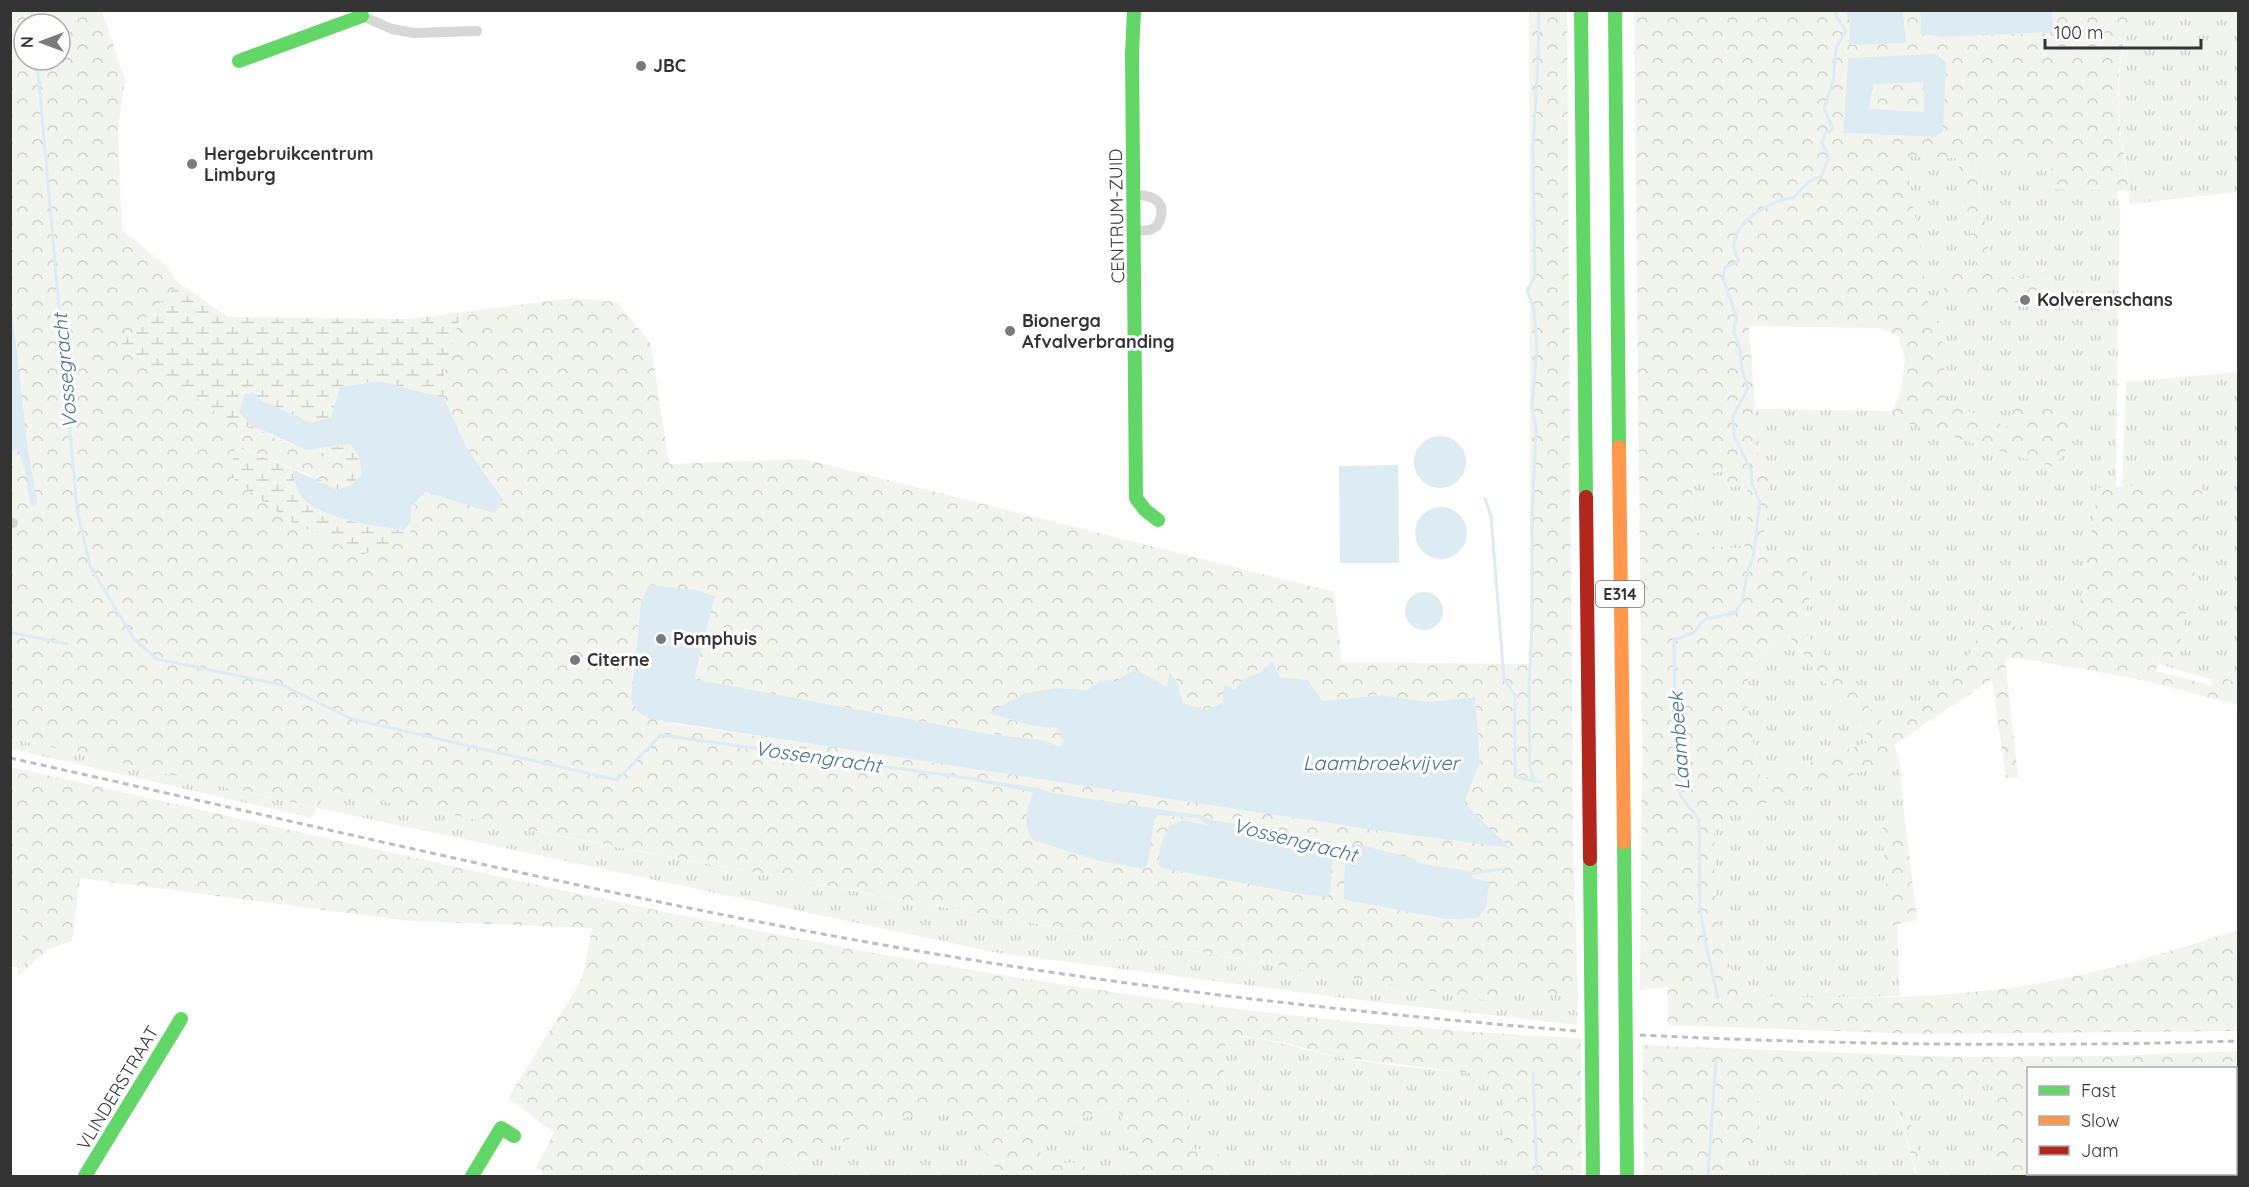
<svg xmlns="http://www.w3.org/2000/svg" width="2249" height="1187" font-family="Quicksand,sans-serif">
<defs>
<pattern id="grass-tufts" width="24" height="20" patternUnits="userSpaceOnUse" patternTransform="scale(1.5)"><rect width="24" height="20" fill="#f1f5ed"/><path d="M3 7l-1-3M5 7V3M7 7l1-3M15 17l-1-3M17 17v-4M19 17l1-3" fill="none" stroke="#cfd2cc"/></pattern>
<pattern id="forest-crowns" width="20" height="18" patternUnits="userSpaceOnUse" patternTransform="scale(1.5)"><rect width="20" height="18" fill="#f1f5ed"/><path d="M2 6a3 3 0 1 1 6 0M12 15a3 3 0 1 1 6 0" fill="none" stroke="#cfd2cc"/></pattern>
<pattern id="wetland-marsh" width="20" height="14" patternUnits="userSpaceOnUse" patternTransform="scale(1.5)"><rect width="20" height="14" fill="#f1f5ed"/><path d="M1 5h8M5 5V1M11 12h8M15 12V8" fill="none" stroke="#cfd2cc"/></pattern>
</defs>
<rect width="100%" height="100%" fill="#fff"/>
<path fill="url(#grass-tufts)" d="M2131 11H2238V192L2129 204C2131 180 2124 158 2121 135 2116 92 2120 52 2131 11Z
M1906 156 1957 158 1978 270 1945 293 2057 307 2052 280 1993 276 1975 159 2051 166 2055 189 2117 190 2120 209 2116 471V487L2098 488 2076 631 1983 624 1963 669 1889 730 1799 626 1811 597 1800 556 1755 549 1764 533 1754 444 1755 409 1893 411 1900 421 2009 427 1965 410 1947 401C1943 365 1947 335 1928 302Z
M2238 372V684L2215 675 2213 680 2159 664 2161 655 2177 657 2196 565 2198 528 2122 486 2126 382Z
M1722 471 1747 483V527L1744 549 1705 545C1692 522 1691 507 1693 480L1704 475Z
M1787 635 1872 741 1761 779C1756 755 1740 692 1750 671 1757 655 1774 645 1787 635Z
M11 738 316 808 327 790C718 869 1110 939 1503 1003L1507 987 1578 997 1577 1025 1375 1002 998 953 317 808 312 818 11 749Z
M1899 757 1905 820 1882 823 1890 926 1897 924 1900 996 1810 998 1747 996C1709 944 1715 884 1713 822L1766 804V798L1840 780Z
M1226 1036C1268 1036 1298 1049 1338 1057 1384 1066 1432 1069 1479 1074L1502 1075 1504 1142 1515 1176H1220L1218 1149H1192L1188 1092 1223 1091Z
M2236 1068H2238V1176H2219L2218 1174H2236Z
M1992 1075 1996 1176H1924L1903 1092H1968L1966 1076Z
M1756 1092H1894L1916 1176H1739C1740 1159 1748 1157 1756 1144 1764 1129 1758 1107 1756 1092Z
M943 1103 978 1142 1001 1176H755Z
M1118 1104 1135 1176H1087L1084 1163H1044L1035 1138Z"/>
<path fill="url(#forest-crowns)" fill-rule="evenodd" d="M11 11H102L125 80 118 129 122 230 164 264 179 283 122 344 225 418 352 468 333 485 236 445 232 476 291 522 362 555 410 536 411 509 425 492 494 512 504 501 467 448 444 398V374L461 312 574 298 617 302 651 344 669 464 804 459 1334 592 1342 662 1530 664 1529 11H1567L1573 831 1578 997 1507 987 1503 1003C1110 938 718 869 328 790L317 808 11 738ZM24 24H60V60H24ZM649 585 715 596 693 679 990 734 1042 740 1060 748 1064 742 1058 728 1033 726 989 713 1058 688 1087 690 1101 680 1167 688 1169 673 1176 680 1183 703 1207 710 1223 702 1244 678 1259 673 1272 662 1280 677 1308 680 1321 701 1381 695 1428 702 1475 697 1480 762 1464 803 1367 829 889 755 673 724 634 668 641 601Z
M1634 11H1846L1850 23V45L1906 43 1903 11H1920L1921 34 1944 37 2052 32V11H2131C2124 38 2118 65 2118 93 2117 126 2125 159 2130 191L2054 189 2051 166 1975 160 1993 276 2052 280 2057 308 1945 293 1941 271 1977 269 1957 158 1906 156 1928 302C1947 335 1943 364 1947 401L1965 410 2009 427 2013 409 2032 405 2067 413 2075 423 2065 451 2054 467 1900 421 1893 411 1902 386 1905 359 1898 336 1879 328 1749 326 1755 409 1754 444 1768 479 1770 508 1764 533 1755 549 1800 556C1817 590 1813 592 1799 626L1889 730 1963 669 1983 624 2076 631 2098 488 2203 481 2196 565 2177 658 2161 655 2156 671 2189 679 2210 686 2215 674 2238 684V705L2133 678 2013 657 2005 660 2018 777 2006 778 1992 679 1894 745 1899 757 1840 780 1766 798 1767 803 1714 822C1716 883 1709 944 1747 996 1844 999 1944 1000 2040 983 2107 971 2173 951 2238 930V1031L1914 1034 1668 1025V987L1640 990 1642 754ZM1848 58 1946 62 1936 137 1843 133ZM1722 471 1729 487 1747 484V527L1744 549 1705 545C1692 522 1691 507 1693 480L1704 475ZM1788 635 1872 741 1761 779C1756 755 1740 692 1750 671 1757 655 1774 644 1788 635Z
M1923 81 1924 112 1869 110 1872 84Z
M11 767C529 882 1048 1015 1581 1038L1582 1176H1515L1504 1142 1502 1075 1479 1074 1338 1057 1286 1043 1245 1036H1226L1223 1092 1188 1093 1192 1149H1218L1220 1176H1135L1117 1104 1035 1138 1044 1162 1084 1163 1087 1176H1001L978 1142 943 1103 755 1176H545L536 1167 554 1133 508 1098 582 979 592 928 410 921 80 878 72 941 47 950 18 977 14 888H11Z
M1905 820 1917 920 1889 926 1882 823Z
M1642 1045 1958 1057 2113 1056 2238 1051V1069L2028 1068V1174H2218L2219 1176H1996L1991 1075 1966 1076 1968 1092H1903L1924 1176H1917L1894 1092H1757C1757 1107 1762 1124 1758 1139 1753 1155 1741 1156 1739 1176H1644Z"/>
<path fill="url(#wetland-marsh)" d="M179 283 228 317 410 319 461 312 444 374V398L379 381 340 387 331 417 312 424 260 400 253 392 266 432 280 440 225 418 121 344Z
M350 444 359 457 362 474 351 485 338 490 318 482 308 475 333 485 352 468 306 450Z
M235 445 292 469C294 476 295 484 298 491 310 518 377 527 404 530L411 522 410 536 362 555 291 522 231 477Z"/>
<path fill="#f1f5ed" d="M18 884 25 966 11 967V885Z"/>
<path fill="#ddebf3" fill-rule="evenodd" d="M1846 11H1903L1906 43 1849 45 1850 23Z
M1920 11H2052L2053 32 1944 37 1921 34Z
M1936 54 1946 62 1943 131 1936 137 1843 133 1848 58ZM1923 82 1924 112 1869 109 1873 84Z
M10 293 28 451 36 495 37 502 34 507 30 503 26 475 19 451 11 450Z
M379 381 444 398 467 448 504 501 494 513 425 492 411 508V522L404 530C378 527 310 518 298 491 295 484 294 476 292 469L338 490 351 485 362 474 359 457 350 444 306 450 251 425 239 412 245 394 253 392 260 400 312 423 331 417 340 387Z
M1414 462a26 26 0 1 1 52 0a26 26 0 1 1-52 0Z
M1398 465 1399 563H1340L1339 466Z
M1415 533a26 26 0 1 1 52 0a26 26 0 1 1-52 0Z
M649 585 696 590 715 596 694 679 990 734 1042 740 1060 747 1064 742 1058 728 1033 726 988 713 1026 693 1058 688 1087 690 1101 680 1116 681 1135 669 1167 687 1169 672 1176 680 1183 703 1207 710 1223 702 1224 685 1234 690 1244 678 1259 673 1272 661 1280 677 1308 680 1322 701 1381 695 1428 702 1475 697 1480 762 1464 803 1510 848 1367 829 650 719 637 711 631 700 641 601Z
M1405 611a19 19 0 1 1 38 0a19 19 0 1 1-38 0Z
M973 778 1038 788 1051 793 1198 815 1199 814 1212 820 1330 842 1345 849 1357 844 1415 859 1418 863 1469 871 1473 878 1489 882 1486 907 1478 918 1447 919 1346 900 1344 898 1345 853 1333 855 1330 894 1327 897 1295 893 1162 868 1159 864 1160 847 1169 826 1183 820 1209 826 1198 818 1158 815 1154 820 1148 863 1145 869 1100 861 1033 840C1021 824 1028 810 1033 792L972 781Z"/>
<g fill="none" stroke-linecap="round" stroke-linejoin="round">
<path stroke="#ddebf3" stroke-width="3" d="M32 10 33 24
M37 60 77 510 90 566 134 639 157 659 282 685 352 719 617 780 661 735 975 779
M1485 499 1491 516 1504 679 1515 695V777L1541 782
M1724 615 1735 613 1742 602 1748 571 1753 558 1760 502 1752 484 1751 470 1734 436 1733 416 1748 388 1742 370 1740 349 1734 332 1736 316 1723 278 1725 267 1739 261C1737 257 1734 251 1734 247 1733 222 1772 199 1793 198L1808 182 1821 177 1829 157 1822 143 1825 134 1833 129 1824 108 1833 82 1836 48 1846 31 1836 16V10
M10 632 67 644
M1534 781 1530 766 1529 683 1532 624V518L1536 429 1532 405 1537 348 1534 309 1527 290 1535 276 1533 148 1538 61 1539 10
M1469 874 1502 869
M1718 998 1706 945 1700 908 1699 820 1680 795 1675 720 1674 640 1693 633 1705 619 1721 616
M1533 1073 1537 1176
M1708 1176 1716 1060"/>
<path stroke="#d7d7d7" stroke-width="10" d="M361 11 362 16 392 29 414 33 477 31
M1135 195C1156 195 1169 204 1157 226L1150 230 1135 231
M10 523H13"/>
<path stroke="#63d668" stroke-width="14" d="M1134 10 1132 54 1136 498 1145 510 1158 520
M1581 10 1586 497
M1615 10 1619 447
M239 61 362 16
M1624 842 1627 1176
M1590 859 1593 1176
M85 1176 181 1019
M472 1176 501 1128 514 1136"/>
<path stroke="#ff974d" stroke-width="14" d="M1619 447 1624 842"/>
<path stroke="#b3261e" stroke-width="14" d="M1586 497 1590 859"/>
<path stroke="#bebebe" stroke-width="3" stroke-dasharray="6 4.5" stroke-linecap="butt" d="M10 758C286 819 561 886 839 937 1083 982 1329 1011 1577 1031
M1640 1035C1840 1045 2039 1047 2238 1041"/>
</g>
<g fill="#7a7a7a" stroke="#fff" stroke-width="2">
<circle cx="641" cy="66" r="6"/>
<circle cx="192" cy="164" r="6"/>
<circle cx="2025" cy="300" r="6"/>
<circle cx="1010" cy="331" r="6"/>
<circle cx="661" cy="639" r="6"/>
<circle cx="575" cy="660" r="6"/>
</g>
<g text-anchor="middle" stroke-width="6" stroke-linejoin="round" paint-order="stroke">
<rect fill="#fff" stroke="#707070" stroke-width="1.5" x="1596" y="581" width="48" height="26" rx="4.5"/>
<g font-size="16" font-weight="bold" fill="#333">
<text x="1620" y="600">E314</text>
</g>
<g font-size="18" font-weight="bold" fill="#333" stroke="#fff" text-anchor="start">
<text x="653" y="72">JBC</text>
<text x="204" y="160">Hergebruikcentrum<tspan x="204" dy="21">Limburg</tspan></text>
<text x="2037" y="306">Kolverenschans</text>
<text x="1022" y="327">Bionerga<tspan x="1022" dy="21">Afvalverbranding</tspan></text>
<text x="673" y="645">Pomphuis</text>
<text x="587" y="666">Citerne</text>
</g>
<g font-size="18" fill="#333" stroke="#fff">
<text transform="translate(1117 216) rotate(-91)" y="6">CENTRUM-ZUID</text>
<text transform="translate(118 1088) rotate(-59)" y="6">VLINDERSTRAAT</text>
</g>
<g font-size="20" font-style="italic" fill="#3f7597" stroke="#fff">
<text transform="translate(65 371) rotate(-95)" y="7">Vossegracht</text>
<text transform="translate(1679 741) rotate(-94)" y="7">Laambeek</text>
<text transform="translate(818 757) rotate(8)" y="7">Vossengracht</text>
<text x="1381" y="770">Laambroekvijver</text>
<text transform="translate(1295 840) rotate(14)" y="7">Vossengracht</text>
</g>
</g>
<rect width="2249" height="1187" fill="none" stroke="#333333" stroke-width="24"/>
<rect x="2027" y="1067" width="210" height="108" fill="#ffffff" stroke="#adadad" stroke-width="1.5"/>
<rect x="2039" y="1086" width="30" height="9" fill="#63d668" stroke="#adadad" stroke-width="1.5"/>
<text x="2081" y="1097" font-size="18" fill="#333333">Fast</text>
<rect x="2039" y="1116" width="30" height="9" fill="#ff974d" stroke="#adadad" stroke-width="1.5"/>
<text x="2081" y="1127" font-size="18" fill="#333333">Slow</text>
<rect x="2039" y="1146" width="30" height="9" fill="#b3261e" stroke="#adadad" stroke-width="1.5"/>
<text x="2081" y="1157" font-size="18" fill="#333333">Jam</text>
<g transform="translate(42 42) rotate(270)"><circle r="28" fill="#ffffff" stroke="#adadad" stroke-width="1.5"/>
<path d="M0-4.5L10 22L0 15L-10 22Z" fill="#7a7a7a"/>
<text y="-9" font-size="16" font-weight="bold" text-anchor="middle" fill="#333333">N</text>
</g>
<path d="M2045 39v9h156v-9" fill="none" stroke="#333333" stroke-width="3"/>
<text x="2054" y="39" font-size="18" fill="#333333" stroke="#ffffff" stroke-width="4.5" paint-order="stroke">100 m</text>
</svg>
